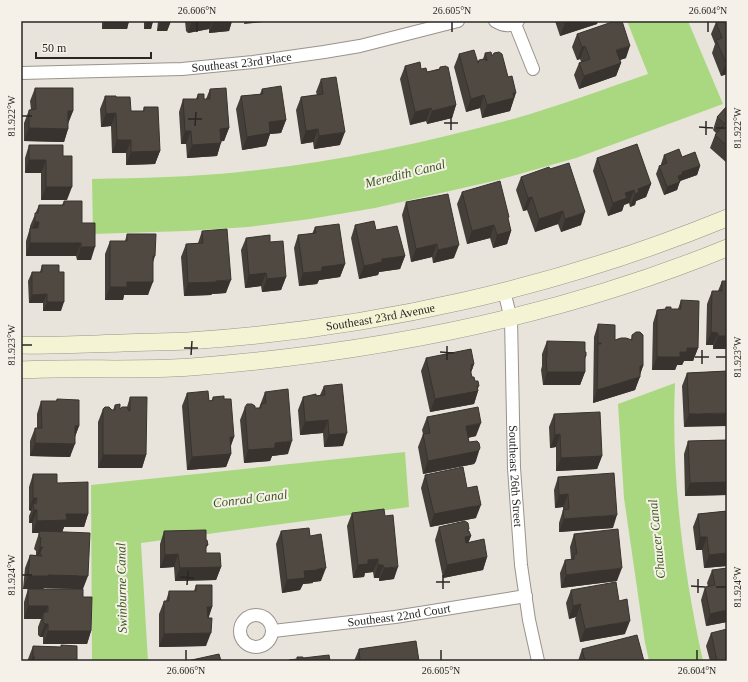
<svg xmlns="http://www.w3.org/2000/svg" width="748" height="682" font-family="'Times New Roman',serif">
<rect width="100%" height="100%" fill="#e9e4db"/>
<path fill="#aad881" d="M627 21H688L723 104 576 158 498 180 375 208 310 219 248 227 186 231 93 234 92 179C141 178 191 177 240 172 332 163 424 143 513 119 559 106 604 89 648 74Z
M675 383C671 476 683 570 703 661H649L645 643 624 498 618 404Z
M405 452 409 507 141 543 148 661H92L91 485Z"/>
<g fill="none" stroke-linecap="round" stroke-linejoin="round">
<defs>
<g id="street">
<path d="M495 21C503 26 511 27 518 21"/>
<path d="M515 24 533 69"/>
<path id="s1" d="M21 73 182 69 253 62 324 52 360 46 458 21"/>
<path id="s2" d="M504 291 511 319 514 468 521 565 529 620 538 661"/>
<circle cx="256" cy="631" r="16"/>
<path id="s3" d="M273 631 395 617 526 596"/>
</g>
<g id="secondary">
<path id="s4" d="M21 345C55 346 89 344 123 343 144 342 166 342 188 341 372 329 556 288 727 218"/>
<path d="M21 370C78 367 135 371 191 367 375 353 556 318 727 248"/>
</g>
</defs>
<use href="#street" stroke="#98948b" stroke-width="14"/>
<use href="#secondary" stroke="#98948b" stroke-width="18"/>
<use href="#street" stroke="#fff" stroke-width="12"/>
<use href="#secondary" stroke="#f4f4d5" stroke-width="17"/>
</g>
<path fill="#453f39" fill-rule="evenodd" d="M102 21H129L127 29H102Z
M137 21H171L167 31H157L158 21H153L151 29H144V21Z
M185 21H232L229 31 209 33V29L188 33 186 31Z
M555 21H598L597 24 560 36Z
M727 21V74L721 76 712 53 715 44 711 34 716 22Z
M577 34 626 58 620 60 621 63 616 76 579 89 574 75 579 63 581 62 580 59 577 60 572 47Z
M485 53 492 56 508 77 514 98 510 111 482 118 480 108 466 112 454 67 459 54 478 63 483 59Z
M405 66 421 69 427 72 439 69 440 67 456 105 452 118 427 124 426 121 410 125 400 79Z
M321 79 340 145 314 149 313 142 301 144 296 110 301 97 317 95 316 92Z
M35 88 73 111 68 123V129L64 142 24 141V123L29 110H31L30 101Z
M210 89 229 128 224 141H221L217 156 187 158 186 144H181L179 112 183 99H196L198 94 204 99H206Z
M262 89 286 120 281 133 270 134 266 146 242 150 236 109 241 96 260 94Z
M105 96 116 97 131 111H143L144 107 160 151 155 164 126 165V153H112L111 126 101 127 100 109Z
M727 106V163L710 148 715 135 716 133 713 130 717 117Z
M29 145 63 156 67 200H41V173H25V158Z
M664 155 682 157 700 166 697 175 680 181 677 190 664 195 656 174 659 166 661 165V164Z
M597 158 651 184 646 197 636 201 635 205 630 207 629 203 624 205 622 211 608 216 593 171Z
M521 177 581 225 561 232 558 224 535 232 527 210 523 211 516 190Z
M462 192 508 219 511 231 507 244 493 248 490 238 467 244 457 204Z
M64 201 82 223 91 260H77L76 256H26V241L30 228V226L39 205H62Z
M406 202 454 258 433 263 432 257 411 262 402 215Z
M355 225 376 230 405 256 400 269 379 272 378 275 359 279 351 238Z
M315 227 345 264 340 277 319 280 317 284 299 286 294 248 298 235 312 234Z
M202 231 226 293 212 294 211 295 184 296 181 257 186 244 198 243Z
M127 234 153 264 148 295H124L123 300H105V254L110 241H125Z
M246 238 270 242 286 277 281 290 262 292 261 286 245 288 241 250Z
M42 265 61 311H43V303H29L28 281 32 272H40Z
M722 281H727V349H713V345H706L707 304 712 291H718Z
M681 300 698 348 693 361H684L682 365H677L675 370H652L653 323 657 310 665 309 666 307 671 309H678Z
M598 324 615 340H631L632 335 643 366 635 390 593 403 594 337Z
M547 341 585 352 586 356 585 359V372L580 385H543L541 370 542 366V354Z
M426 358 474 364 471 373 472 377 475 381 478 391 474 404 430 412 421 371Z
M727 371 684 427 682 386 687 373Z
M324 386 343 446 324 447 323 433 300 435 298 410 303 397 320 395Z
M265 392 288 454 272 456 270 461 244 463 240 420 245 407 255 408H259Z
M187 393 209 401 212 400 213 397 224 399 234 437 231 446V454L226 467 187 470 182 406Z
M130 397 146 455 142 468H98V422L103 409 113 410 115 405 120 409 127 407Z
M57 399 79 426 75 437 70 457 30 456V441L35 428H37V414L41 401H56Z
M554 414 602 456 597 469 556 471V447L550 448 549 427Z
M427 417 476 436 468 438 469 442 476 461 474 464 423 474 418 447 423 434 422 430Z
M727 440V495L685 496 684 454 688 441Z
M33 474 57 483 88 514 84 527H64L62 532 83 589V597L91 631 87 644H43V637H40L38 635V627L41 619H24V602L28 589H32H23L25 568 30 555H36V551L34 549 35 545 39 533H32V523H29V516L31 511 29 510V487ZM44 588 78 589H43Z
M425 475 467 488 476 518 430 527 421 488Z
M558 477 613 528 559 532V523L563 510V507L555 508 554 490Z
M727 511V566L704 568 702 550H696L693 527 698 514Z
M352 513 394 579 379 581V578H374L373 572 365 573 364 577 353 578 347 526Z
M439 527 468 531 471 536 468 543 487 557 483 570 443 578 435 540Z
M164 531 206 540 208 545 206 548V553L221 567 216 580 175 581 174 567 160 568V544Z
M281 531 310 536 321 581 313 582V583L303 584 300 590 282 593 276 544Z
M574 534 617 581 561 588 560 573 565 560 571 559 570 547Z
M712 570 727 622 706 626 701 600 705 587H708L707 583Z
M196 585 212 607 208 618 206 646 159 647V614L164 601H166L169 591H194Z
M571 590 625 634 580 642 575 619 576 617 569 619 566 603Z
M711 633 727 661H710L706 646Z
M61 645 77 661H28V659L33 646 61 647Z
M359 649 419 661H354Z
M582 649 644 661H578Z"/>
<path fill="#38332e" d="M105 21H129L127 29H102Z
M147 21H158H153L151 29H144Z
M161 21H171L167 31H157Z
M192 21H212L209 29 188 33Z
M213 21H232L229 31 209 33Z
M245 21H263V22L244 24Z
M572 21H598L597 24 560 36 565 23Z
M585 46 580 59 577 60 582 47Z
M630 46 626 58 611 63 616 50Z
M727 62V74L721 76 726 63Z
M621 63 616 76 579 89 584 76Z
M513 93H516L510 111 482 118 487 105Z
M484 95 480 108 466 112 471 99Z
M456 105 452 118 427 124 432 111Z
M431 108 426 121 410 125 415 112Z
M68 111H73L68 124Z
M116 113 111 126 101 127 106 114Z
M286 120 281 133 270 134 266 146 242 150 247 137 269 122Z
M29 128 68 129 64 142 24 141Z
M229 128 224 141 216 142 220 129Z
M318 129 313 142 301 144 306 131Z
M185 131H191L186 144H181Z
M345 132 340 145 314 149 319 136Z
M117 140H131L126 153H112Z
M221 143 217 156 187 158 192 145Z
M160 151 155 164 126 165 131 152Z
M29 160H46L41 173H25Z
M700 166 697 175 680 181 677 190 664 195 667 187 682 172Z
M651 184 646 197 636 201 635 205 630 207 635 194 638 189Z
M46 187H72L67 200H41Z
M634 190 629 203 624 205 622 211 608 216 613 203 625 193Z
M532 197 527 210 523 211 528 198Z
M563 211 558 224 535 232 539 219Z
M585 212 581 225 561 232 565 219Z
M35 222H39L34 235H30Z
M494 225 490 238 467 244 472 231Z
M511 231 507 244 493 248 497 235Z
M30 243H81L76 256H26Z
M437 244 432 257 411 262 416 249Z
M459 245 454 258 433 263 438 250Z
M81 247H95L91 260H77Z
M153 256H155L151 269Z
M405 256 400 269 379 272 378 275 359 279 364 266 382 259Z
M345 264 340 277 319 280 317 284 299 286 303 273 322 267Z
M266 273 261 286 245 288 249 275Z
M286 277 281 290 262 292 267 279Z
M231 280 226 293 212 294 211 295 184 296 188 283Z
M127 282H153L148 295H124L123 300H105L110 287Z
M47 294 43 303H29L32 295Z
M47 302H64L61 311H43Z
M711 332 718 333 713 345H706Z
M718 336H727V349H713Z
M598 343H601L598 351V344L593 356Z
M687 348H698L693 361H684L682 365H677L675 370H652L657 357 680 352Z
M474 364 469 377 467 382 471 365Z
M640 366H643L639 377H640L635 390 593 403 597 390Z
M547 372H585L580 385H543Z
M479 386 477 391H478L474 404 430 412 435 399Z
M727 413V426L684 427 689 414Z
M328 420 323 433 300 435 305 422Z
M481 423 476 436 461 439 466 426Z
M75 426H79L74 439Z
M347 433 343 446 324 447 329 435Z
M560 434 556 447 550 448 555 435Z
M230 437H234L229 449Z
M292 441 288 454 272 456 270 461 244 463 248 450 275 443Z
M35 443 75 444 70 457 30 456Z
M480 448 476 461 474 464 423 474 428 461Z
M231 454 226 467 187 470 192 457Z
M103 455H146L142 468H98Z
M602 456 597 469 556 471 561 458Z
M727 482V495L685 496 690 483Z
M568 494 563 507 555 508 559 495Z
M33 498H37L33 506V503L31 511 29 510Z
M481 505 476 518 430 527 434 514Z
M34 510H37L32 523H29Z
M66 514H88L84 527H64L62 533H32L37 521Z
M617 515 613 528 559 532 564 519Z
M469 529 466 537 471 536 466 549 461 550 467 531Z
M700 537H707L702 550H696Z
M40 547H43L41 550 37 560H35Z
M727 553V566L704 568 709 555Z
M178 554 174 567 160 568 165 555Z
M487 557 483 570 443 578 447 565Z
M378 559 373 572 365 573 364 577 353 578 358 565 368 560Z
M378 565H383L379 578H374Z
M221 567 216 580 175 581 180 568Z
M398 567 394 579 379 581 384 568Z
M326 568 321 581 313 582V583L303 584 300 590 282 593 287 580 304 571Z
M622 568 617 581 561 588 566 575Z
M48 575 88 576 83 589 44 588 43 589H23L28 576Z
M581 604 576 617 569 619 573 606Z
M28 606H48L43 619V614L41 619H24Z
M207 607H212L208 620Z
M727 610V622L706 626 710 614Z
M630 621 625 634 580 642 585 629Z
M45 624H48L43 637H40Z
M48 631H91L87 644H43Z
M211 633 206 646 159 647 164 634Z
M33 656H34L33 661H31Z"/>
<path fill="#504942" stroke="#38332e" d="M564 21H572L565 23Z
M615 21H622L630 46 616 50 621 63 584 76 579 63 590 59 585 46 582 47 577 34Z
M717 21H727V62L726 63 716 40 722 38 716 22Z
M474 50 478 63 479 60 484 59 487 61 485 53 491 52 492 56 494 53 499 52 502 54 508 77 512 76 516 93H513L514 98 487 105 484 95 471 99 459 54Z
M420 62 421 69 426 68 427 72 440 69V67L446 66V67H448L456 105 432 111 431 108 415 112 405 66Z
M336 77 345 132 319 136 318 129 306 131 301 97 323 94 321 79Z
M281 86 286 120 269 122 270 133 247 137 241 96 263 94 262 89Z
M35 88H73V111H68V129L29 128V110L36 109Z
M226 88 229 128 220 129 221 143 192 145 191 131H185L183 99H198V94H204V99H210V89Z
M105 96H116V97H130L131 111H144V107H158L160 151 131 152V140H117L116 113 106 114Z
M727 106V146L715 135 725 124 717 117Z
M637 144 651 184 638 189 639 192 635 194 634 190 625 193 627 198 613 203 597 158Z
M29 145H63V156H72V187H46V160H29Z
M679 149 682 157 695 152 700 166 682 172 683 174 678 176 680 182 667 187 659 166 667 163 664 155Z
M569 163 585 212 565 219 563 211 539 219 532 197 528 198 521 177 549 167 550 169Z
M500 181 509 217 508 218 511 231 497 235 494 225 472 231 462 192Z
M448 194 459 245 438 250 437 244 416 249 406 202Z
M64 201H82V223H95V247H81V243H30V228H38L39 222H35V213H38L39 205H64Z
M374 221 376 230 397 226 405 256 382 259V262L364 266 355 225Z
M339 224 345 264 322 267V271L303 273 298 235 316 233 315 227Z
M227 229 231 280 216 281V282L188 283 186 244 203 243 202 231Z
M127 234H156L155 256H153V282H127V287H110V241H127Z
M270 235V242L283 241 286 277 267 279 266 273 249 275 246 238Z
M42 265H59V272H64V302H47V294L32 295V272H42Z
M722 281H727V336H718V333L711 332 712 291H722Z
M681 300 699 301 698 348H687V352H680V357H657V310L666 309V307H671V309H681Z
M598 324 615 325V340L621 338H626L632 340V335L636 332H640L643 335V366H640V377L597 390 598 344H601V343H598Z
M547 341 585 342V352H586V356H585V372H547L546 357H547Z
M471 349 474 364 471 365 472 369H470L472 377H474L475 381H478L479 386H477L478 391 435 399 426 358Z
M727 371V413L689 414 687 373Z
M342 384 347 433 329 435 328 420 305 422 303 397 316 394V396L325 395 324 386Z
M288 389 292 441 275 443V448L248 450 245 407 247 404H252L255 406V408H261V404L266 403 265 392Z
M208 391 209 401 213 400V397L224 396V399H231L234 437H230L231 454 192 457 187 393Z
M130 397H147L146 455H103V409L105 407H109L112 410H115V405L120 404V409L122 407H127L129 411H130Z
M57 399 79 400V426H75V444L35 443V428H42L41 401H57Z
M478 407 481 423 466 426 469 442 477 441 479 443 480 448 478 451 428 461 423 434 430 433 427 417Z
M600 412 602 456 561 458 560 434 555 435 554 414Z
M727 440V482L690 483 688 441Z
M463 467 467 488 477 486 481 505 434 514 425 475Z
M614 473 617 515 564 519 563 510 569 509 568 494 559 495 558 477Z
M33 474H57V483L88 482V514H66L67 520 37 521V510H34L33 503 36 504 37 498H33Z
M384 509 385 516 393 515 398 567 384 568 383 565H378V559L368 560V564L358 565 352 513Z
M727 511V553L709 555 707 537H700L698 514Z
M465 521 468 523 469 529 467 531H469L471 536 465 537 466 543 484 539 487 557 447 565 439 527Z
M309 528 310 536 321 534 326 568 317 569 318 570 304 571 305 578 287 580 281 531Z
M618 529 622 568 566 575 565 560 574 559V554H577L574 534Z
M206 530V540H207L208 545H206V553H220L221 567 180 568 178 554 165 555 164 531Z
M41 531 90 533 88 576 48 575V576H28L30 555 42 556 40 553 41 550 43 547H40L41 538 39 536V532Z
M727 568V610L710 614 705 587 715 585 712 570Z
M616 582 619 601 627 599 630 621 585 629 580 606 581 604 573 606 571 590Z
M196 585H212V607H207L208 618H212L211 633 164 634V601H169V591H196Z
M28 589H83V597H92L91 631H48V624H45L43 622V614L45 612H48V606H28Z
M727 629V661H717L711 633Z
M637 635 644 661H585L582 649Z
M416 641 419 661H360L359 649Z
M61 645 77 646V661H34V656H33V646L61 647Z
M219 654 221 661H187Z
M329 655 330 661H289V660L297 659V657H303V658Z"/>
<path fill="none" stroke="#292724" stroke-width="1.5" d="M197 32V22M452 32V22M708 32V22M22 116H32M188 119H202M444 123H458M195 126 196 112M699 127 713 128M716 128H726M451 130V116M706 135V121M22 345H32M184 348H198M440 352 454 353M191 355 192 341M695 357H709M716 357H726M447 360V346M702 364V350M22 575H32M180 577 194 578M436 582H450M187 585 188 571M691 586 705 587M716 587H726M443 589V575M698 593V579M186 660V650M441 660V650M697 660V650"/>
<g text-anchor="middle" stroke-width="4" stroke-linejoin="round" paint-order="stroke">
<g font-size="12" fill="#292724" stroke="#f6f1e8">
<text dy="4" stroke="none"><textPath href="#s1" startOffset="221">Southeast 23rd Place</textPath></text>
<text dy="4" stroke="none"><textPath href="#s4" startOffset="361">Southeast 23rd Avenue</textPath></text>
<text dy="4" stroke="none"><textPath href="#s2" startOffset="186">Southeast 26th Street</textPath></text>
<text dy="4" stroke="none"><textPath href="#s3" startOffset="127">Southeast 22nd Court</textPath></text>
</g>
<g font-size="13" font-style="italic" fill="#3b581d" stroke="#f6f1e8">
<text transform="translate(405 173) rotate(-14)" y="5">Meredith Canal</text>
<text transform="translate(250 498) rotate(-7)" y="5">Conrad Canal</text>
<text transform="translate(656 539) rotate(-96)" y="5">Chaucer Canal</text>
<text transform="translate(121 588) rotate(-91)" y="5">Swinburne Canal</text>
</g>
</g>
<rect width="748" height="682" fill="none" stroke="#f6f1e8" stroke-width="44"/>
<path d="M36 52v6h115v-6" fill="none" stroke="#292724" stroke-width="2"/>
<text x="42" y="52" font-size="12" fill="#292724" stroke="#f6f1e8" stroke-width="3" paint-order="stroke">50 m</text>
<rect x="22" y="22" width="704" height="638" fill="none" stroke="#292724" stroke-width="1.5"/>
<g font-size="10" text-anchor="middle" fill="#292724">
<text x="197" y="14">26.606°N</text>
<text x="452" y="14">26.605°N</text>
<text x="708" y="14">26.604°N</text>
<text transform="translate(11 116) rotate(-90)" y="4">81.922°W</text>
<text transform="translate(737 128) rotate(-90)" y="4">81.922°W</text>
<text transform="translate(11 345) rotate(-90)" y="4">81.923°W</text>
<text transform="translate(737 357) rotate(-90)" y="4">81.923°W</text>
<text transform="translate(11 575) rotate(-90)" y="4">81.924°W</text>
<text transform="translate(737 587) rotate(-90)" y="4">81.924°W</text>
<text x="186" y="674">26.606°N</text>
<text x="441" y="674">26.605°N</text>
<text x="697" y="674">26.604°N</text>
</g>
</svg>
